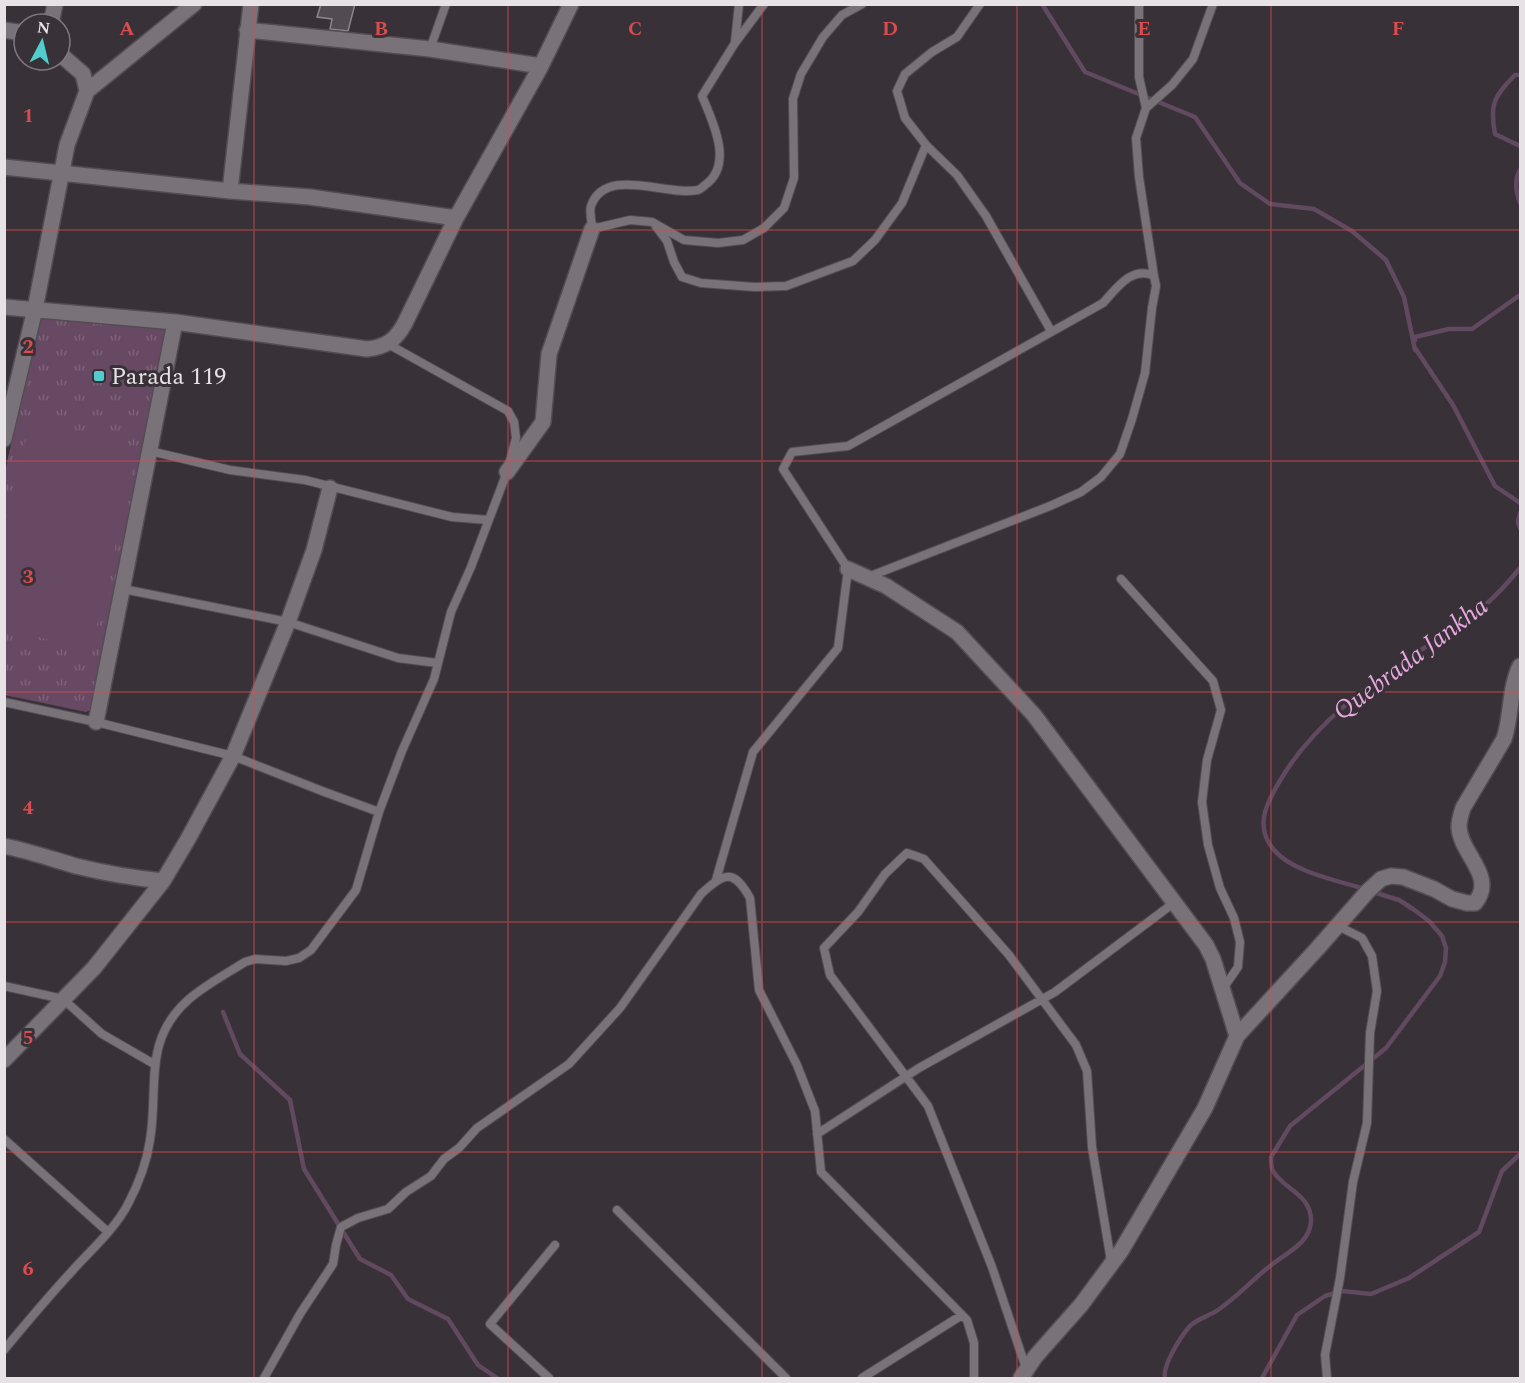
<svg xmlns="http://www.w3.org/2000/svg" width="1525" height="1383" font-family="Spectral,serif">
<defs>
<pattern id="grass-tufts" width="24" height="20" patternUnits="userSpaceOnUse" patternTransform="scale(1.5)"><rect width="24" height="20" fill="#674964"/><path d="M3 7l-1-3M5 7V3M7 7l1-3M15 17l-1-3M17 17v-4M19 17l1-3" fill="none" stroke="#7d637a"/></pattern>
</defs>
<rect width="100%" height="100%" fill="#393138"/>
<path fill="url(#grass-tufts)" d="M43 317 160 326 166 331 92 709 86 712 5 695V472L38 321Z"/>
<path fill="#674964" d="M31 420 138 448 91 651 5 628V523Z"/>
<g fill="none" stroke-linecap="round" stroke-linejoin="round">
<path stroke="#614960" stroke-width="4.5" d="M1042 4 1085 72 1195 117 1240 183 1270 204 1314 209 1352 231 1386 260 1404 297 1415 350
M1520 75H1515C1495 96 1489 103 1495 134L1520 146
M1520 170C1514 180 1516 192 1520 203
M1415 340V337L1449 329H1472L1520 295
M1415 348 1453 405 1495 486 1520 503
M1520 513 1518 522 1520 528
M1365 889C1339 881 1292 872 1274 850 1255 828 1265 806 1278 784 1323 705 1404 664 1475 613 1493 600 1507 584 1520 568
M223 1012 240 1054 290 1100 304 1169 360 1259 391 1275 408 1299 448 1319 478 1365 497 1378
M1165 1378C1162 1366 1181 1336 1190 1326 1197 1319 1209 1316 1218 1310 1237 1297 1252 1280 1270 1266 1286 1253 1311 1243 1311 1220 1311 1194 1283 1189 1273 1171 1271 1168 1271 1161 1271 1157L1290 1126 1386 1048 1440 976 1445 962 1446 948 1442 936 1429 921 1413 909 1399 900 1373 892
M1262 1378 1297 1315 1325 1296 1342 1291 1371 1294 1409 1278 1479 1232 1502 1171 1520 1154"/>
</g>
<path fill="#534b52" stroke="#8d848c" stroke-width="1.5" d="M321 4H355L348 31 330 29 332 19 317 17Z"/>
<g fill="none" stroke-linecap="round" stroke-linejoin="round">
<defs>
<path id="lane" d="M764 4 735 43 702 96C713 122 734 165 705 185 704 186 699 190 698 190 668 197 605 165 591 206 589 212 592 222 592 229L630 220 652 222 684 240 718 243 743 240 764 228 784 208 794 178 793 99 801 74 823 37 842 15 862 4
M980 4 957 37 932 52 905 74 897 91 905 118 926 145 957 175 986 216 1051 331
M1139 4V77L1146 108
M735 42 739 4
M430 49 446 4
M655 225 667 241 674 262 682 277 701 283 754 287 786 286 853 261 875 240 902 203 926 145
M1154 276 1139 177 1136 138 1146 108 1172 85 1193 59 1213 4
M150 451 230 470 305 480 452 517 488 520
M1121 579 1213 681 1221 710 1207 760 1202 802 1208 845 1220 888 1234 918 1240 942 1238 967 1222 990
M123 589 288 622 398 658 437 663
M4 702 96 722 233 756 322 791 379 812
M716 880 753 752 838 648 848 569 783 469 792 452 848 446 1103 303C1116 289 1132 265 1154 276L1156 286 1152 308 1145 373 1132 419 1120 454 1101 477 1081 492 1050 506 868 577
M4 986 63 999 102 1034 154 1064
M817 1134 919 1068 1055 992 1175 902
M4 1139 108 1232
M617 1210 786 1378
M4 1350C27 1322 49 1296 73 1270 91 1250 115 1229 128 1204 138 1185 147 1161 150 1140 159 1088 142 1041 188 1000 205 985 226 974 245 962L255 959 286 961 299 958 311 950 356 890 379 812 402 751 434 679 451 612 471 567 507 472 516 438 514 422 508 411 388 344
M1026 1368 992 1267 928 1106 830 975 824 948 858 912 885 874 907 853 924 859 1009 955 1076 1045 1087 1071 1092 1147 1111 1261
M264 1378 300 1314 333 1264 336 1245 341 1227 358 1218 388 1209 406 1192 431 1176 444 1159 459 1148 477 1128 569 1064 620 1008 701 894C724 873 733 868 750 898L759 990 797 1065 815 1111 821 1172 967 1320 974 1343V1378
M549 1378 490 1324 555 1245
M862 1378 962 1315
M1327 1378 1325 1355 1340 1278 1353 1182 1367 1123 1370 1033 1377 991 1372 956 1362 938 1338 926"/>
<path id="street" d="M51 24 55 4
M4 30 24 33
M247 30 430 49 541 66
M87 91 194 4
M4 167 230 191 310 197 456 218
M230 191 251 4
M4 307 175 322 367 349C386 347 396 340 405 323L456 218 541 66 571 4
M4 439 35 309 67 145 87 91 83 74 60 54
M507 472 543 422 549 354 592 229
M848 569 886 586 957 632 1034 715 1206 945 1213 959 1237 1036
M96 722 175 322
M4 846C29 851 52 859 76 866 104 873 134 878 163 881
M4 1060 94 968 163 881 188 839 233 756 288 622 314 550 330 488"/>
<path id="secondary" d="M1021 1378 1035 1357 1081 1305 1121 1251 1205 1108 1237 1036 1317 949 1368 891 1381 879 1391 876 1403 877 1434 889 1452 899 1467 903H1475C1497 876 1460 854 1459 827 1459 820 1461 814 1463 808L1504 739C1512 715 1509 689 1520 666"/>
</defs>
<use href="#lane" stroke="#534d53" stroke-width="10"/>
<use href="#street" stroke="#534d53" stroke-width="18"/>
<use href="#secondary" stroke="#534d53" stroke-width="18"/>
<use href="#lane" stroke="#7a7279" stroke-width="8"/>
<use href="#street" stroke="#7a7279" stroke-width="15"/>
<use href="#secondary" stroke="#7a7279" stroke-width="15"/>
</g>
<path fill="none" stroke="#d94d4e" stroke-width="1.5" stroke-opacity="0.55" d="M254 4V1378M508 4V1378M762 4V1378M1017 4V1378M1271 4V1378M4 230H1520M4 461H1520M4 692H1520M4 922H1520M4 1152H1520"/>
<rect fill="#52cdce" stroke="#393138" stroke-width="2" x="93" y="370" width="12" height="12" rx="3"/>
<g text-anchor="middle" stroke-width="6" stroke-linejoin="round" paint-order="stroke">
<g font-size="24" fill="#e6e2e6" stroke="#393138" text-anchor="start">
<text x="111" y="384">Parada 119</text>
</g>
<g font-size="26" font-style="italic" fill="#e6a8df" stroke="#393138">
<text transform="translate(1410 658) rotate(-37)" y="9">Quebrada Jankha</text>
</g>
</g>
<g font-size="20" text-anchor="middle" font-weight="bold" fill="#d94d4e" stroke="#393138" stroke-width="6" stroke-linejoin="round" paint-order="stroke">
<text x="127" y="35">A</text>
<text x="381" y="35">B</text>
<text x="635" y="35">C</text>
<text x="890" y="35">D</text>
<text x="1144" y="35">E</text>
<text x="1398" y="35">F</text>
<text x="28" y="122">1</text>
<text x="28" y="353">2</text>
<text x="28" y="583">3</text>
<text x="28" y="814">4</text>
<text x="28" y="1044">5</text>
<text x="28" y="1275">6</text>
</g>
<rect width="1525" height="1383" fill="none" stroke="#e6e2e6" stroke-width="12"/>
<g transform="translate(42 42) rotate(7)"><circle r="28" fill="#393138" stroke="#7e787e" stroke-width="1.5"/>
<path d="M0-4.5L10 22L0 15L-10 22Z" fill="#52cdce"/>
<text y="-9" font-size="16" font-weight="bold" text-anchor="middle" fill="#e6e2e6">N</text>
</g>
</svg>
